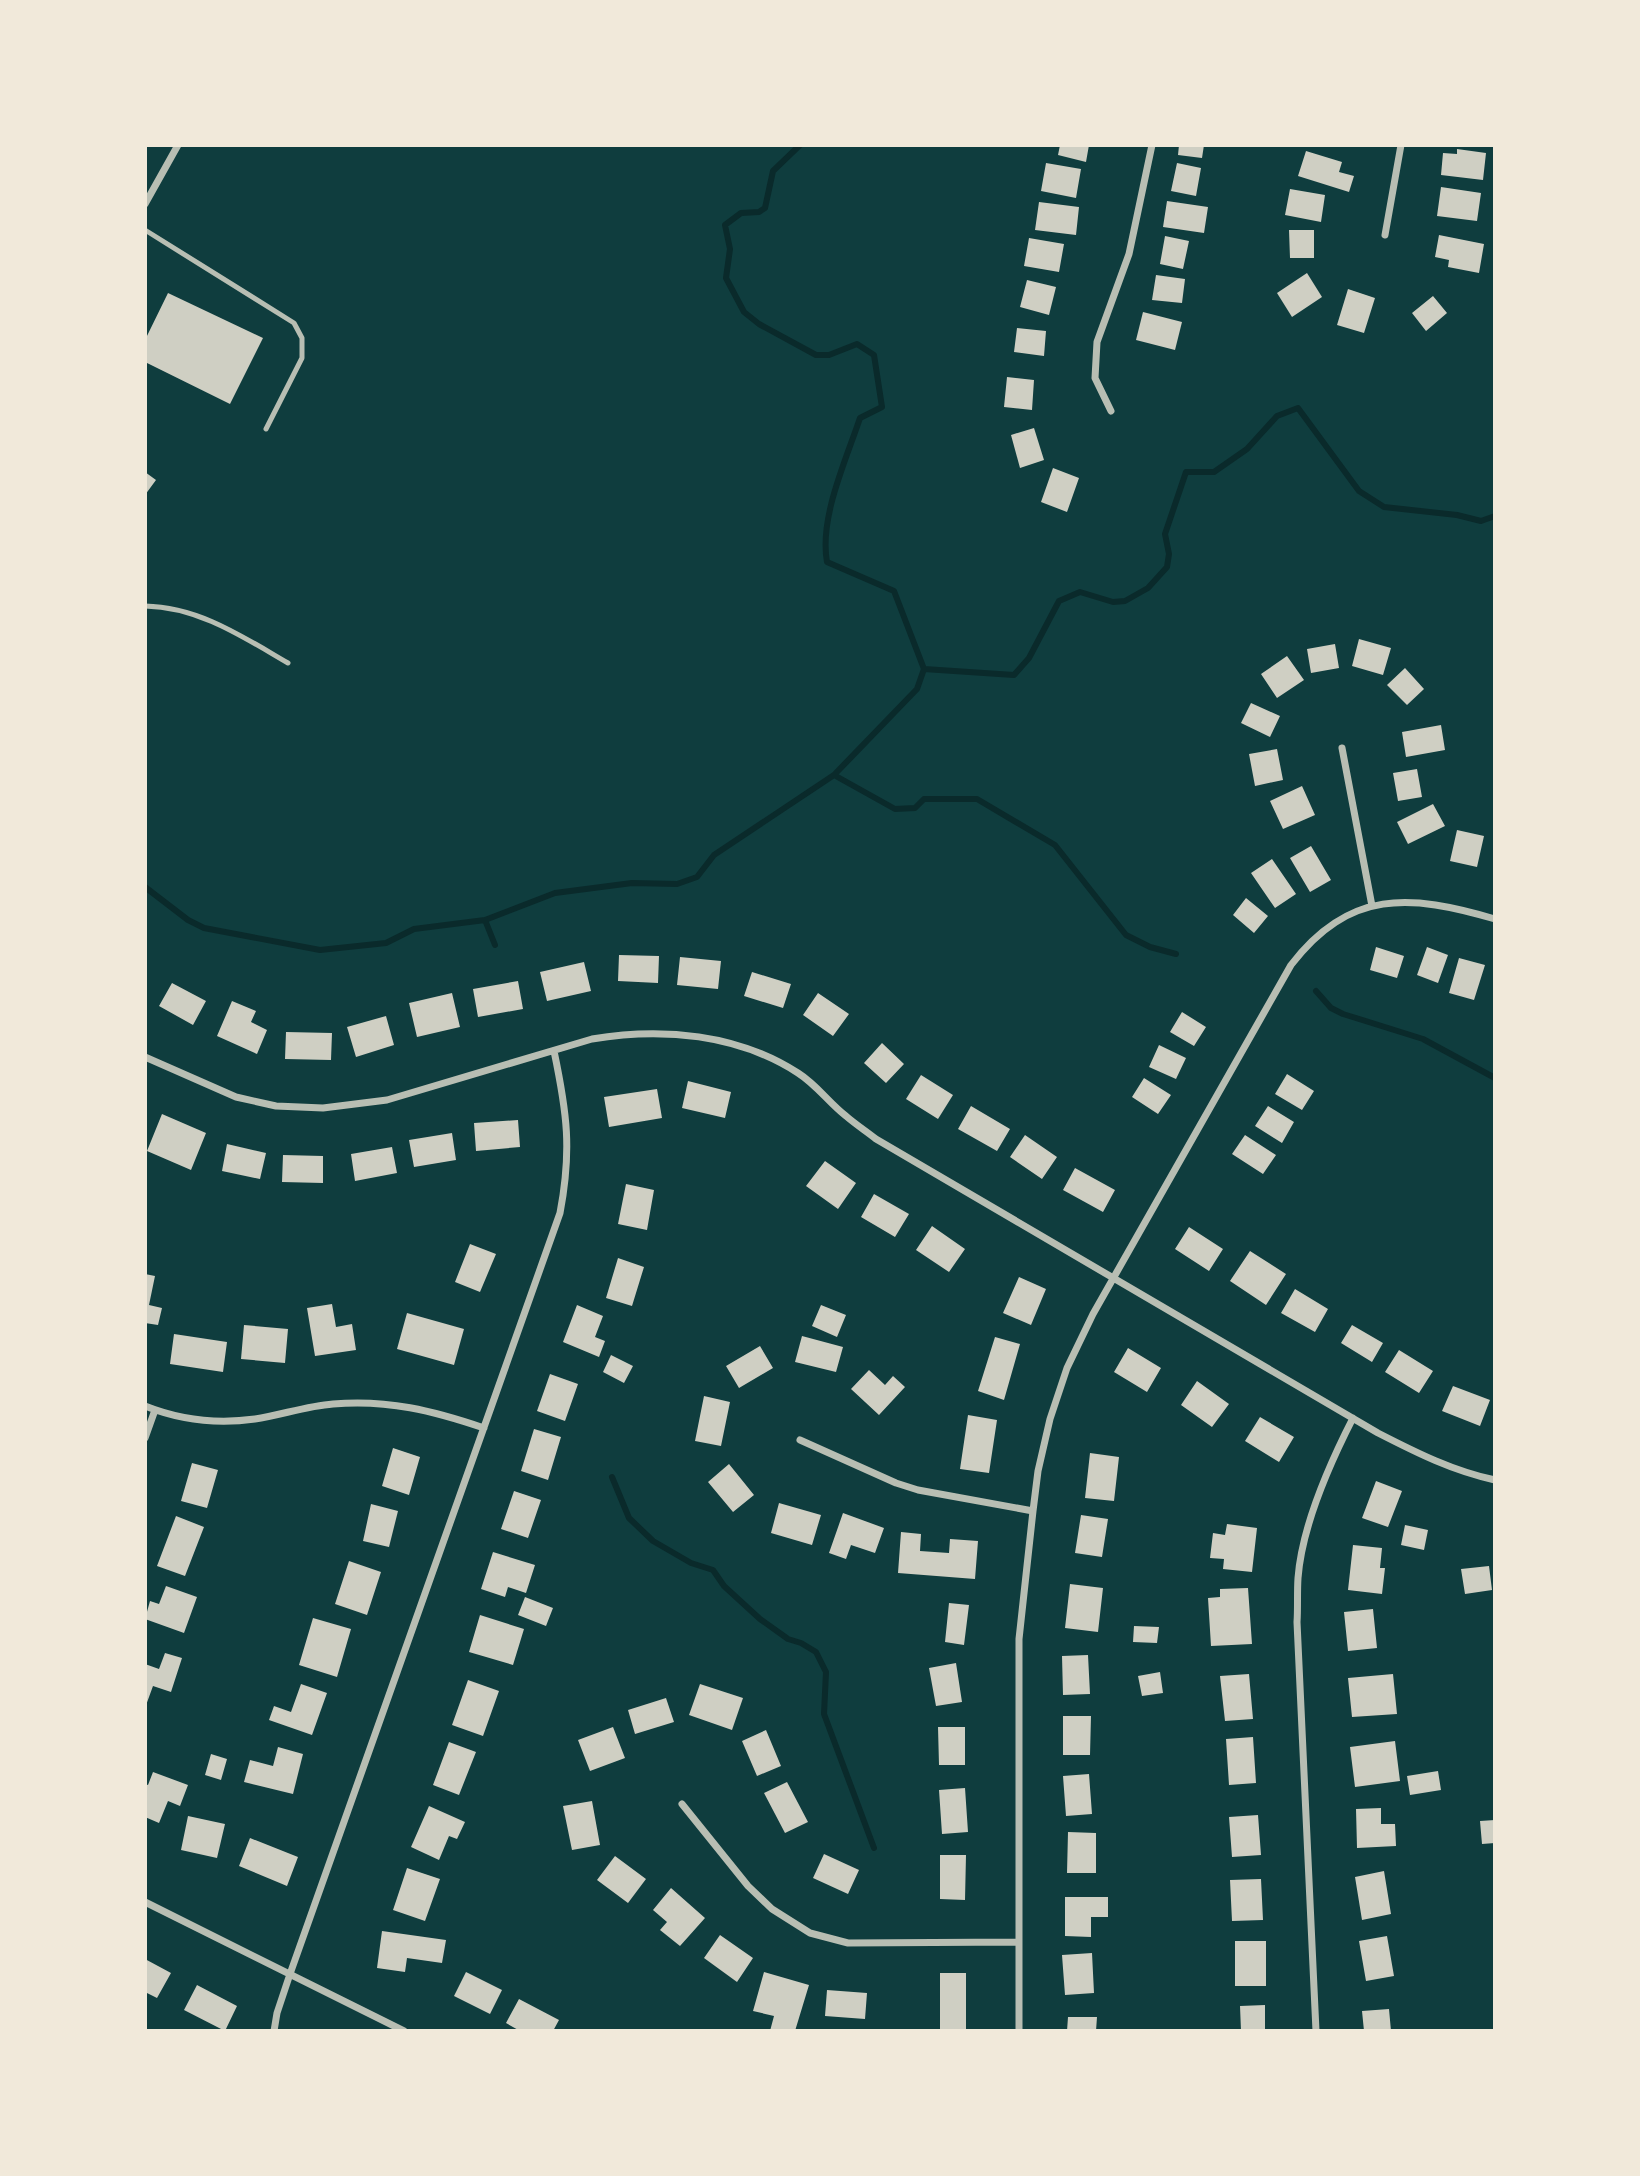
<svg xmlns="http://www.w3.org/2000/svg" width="1640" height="2176" font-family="Cabin,sans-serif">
<rect width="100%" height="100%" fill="#0f3d3e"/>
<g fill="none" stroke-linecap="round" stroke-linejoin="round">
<path stroke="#0a2a2b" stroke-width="6" d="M800 145 773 171 765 208 759 212 741 213 725 225 730 249 726 278 744 312 759 324 816 355H829L857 344 874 355 882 407 860 418C846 460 819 518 827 562L894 591 924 669
M924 669 1014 675 1029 658 1059 601 1080 592 1113 602 1125 601 1148 588 1167 567 1169 554 1165 534 1186 472H1214L1247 449 1277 416 1298 408 1359 491 1384 507 1457 515 1481 521 1495 516
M834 775 895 809 915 808 924 799H977L1055 845 1126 935 1150 947 1176 954
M145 887 188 920 204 928 320 950 386 943 414 929 485 920 555 893 632 883 677 884 697 877 714 855 834 775 917 689 924 669
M485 920 495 945
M1316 991 1331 1008 1343 1014 1423 1039 1495 1078
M612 1477 629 1518 653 1541 691 1563 713 1570 724 1586 760 1619 788 1639 801 1643 816 1652 826 1672 824 1714 874 1848"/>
</g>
<path fill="#cfcfc3" d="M1060 145H1089L1086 162 1058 155Z
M1179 145H1204L1202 158 1178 155Z
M1457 149 1486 153 1483 180 1441 175 1443 153 1457 154Z
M1306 151 1342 162 1339 172 1354 176 1349 192 1298 176Z
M1046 163 1081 169 1076 198 1041 191Z
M1177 163 1201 168 1196 196 1171 191Z
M1441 187 1481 193 1477 221 1437 216Z
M1290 189 1325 195 1321 222 1285 215Z
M1167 201 1208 207 1204 233 1163 227Z
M1039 202 1079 207 1076 235 1035 230Z
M1289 230H1314V258H1290Z
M1439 235 1484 244 1479 273 1448 267 1449 260 1435 257Z
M1165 236 1189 241 1183 269 1160 264Z
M1029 238 1064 244 1059 272 1024 266Z
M1307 273 1322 297 1292 317 1277 293Z
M1156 275 1185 279 1182 303 1152 300Z
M1027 280 1056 287 1049 315 1020 307Z
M1348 289 1375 298 1364 333 1337 325Z
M168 293 263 338 230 404 145 362V340Z
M1433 296 1447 313 1426 331 1412 313Z
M1143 312 1182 322 1175 350 1136 340Z
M1017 328 1046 331 1044 356 1014 352Z
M1007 377 1034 380 1032 410 1004 407Z
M1034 428 1044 460 1020 468 1011 435Z
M1053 468 1079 478 1067 512 1041 502Z
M145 472 156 480 145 495Z
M1359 639 1391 648 1383 675 1352 666Z
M1335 644 1339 668 1311 673 1307 649Z
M1287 656 1304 680 1277 698 1261 674Z
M1405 668 1424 689 1407 705 1387 685Z
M1251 703 1280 716 1270 737 1241 723Z
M1441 725 1445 750 1406 757 1402 732Z
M1277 749 1283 780 1255 786 1249 754Z
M1417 769 1422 797 1398 801 1393 773Z
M1302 786 1315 815 1283 829 1270 801Z
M1433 804 1445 826 1408 844 1397 822Z
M1457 830 1484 836 1477 867 1450 861Z
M1311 846 1331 880 1310 892 1290 858Z
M1272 859 1296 894 1275 908 1251 873Z
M1246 898 1268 916 1254 933 1233 915Z
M1376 947 1404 956 1397 978 1370 970Z
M1427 947 1448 955 1438 983 1417 975Z
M619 955 659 956 658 983 618 981Z
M680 957 721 961 718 989 677 985Z
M1459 958 1485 965 1474 1000 1449 993Z
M584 962 591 991 547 1001 540 972Z
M752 972 791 984 783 1008 744 996Z
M518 981 523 1009 478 1017 473 989Z
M172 983 206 1001 193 1025 159 1006Z
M452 993 460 1027 417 1037 409 1003Z
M818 993 849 1014 833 1036 803 1015Z
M232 1001 256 1011 251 1022 267 1030 257 1054 217 1036Z
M1182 1012 1206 1027 1194 1046 1170 1032Z
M386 1016 394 1045 356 1057 347 1027Z
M286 1032 332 1033 331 1060 285 1059Z
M882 1043 904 1064 886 1083 864 1063Z
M1159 1045 1186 1058 1176 1079 1149 1067Z
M1287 1074 1314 1091 1302 1110 1275 1094Z
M921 1075 953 1095 938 1119 906 1099Z
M1144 1078 1171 1095 1158 1114 1132 1097Z
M688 1081 731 1092 725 1118 682 1108Z
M657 1089 662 1118 609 1127 604 1097Z
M971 1106 1010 1129 997 1151 958 1129Z
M1268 1106 1294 1122 1282 1143 1255 1126Z
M162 1114 206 1133 191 1170 147 1151Z
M518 1120 520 1147 476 1151 474 1123Z
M452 1133 456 1160 414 1167 409 1140Z
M1025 1135 1057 1157 1042 1179 1010 1157Z
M1245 1135 1276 1155 1263 1174 1232 1154Z
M227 1144 266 1153 260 1179 222 1171Z
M392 1147 397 1173 355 1181 351 1154Z
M283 1155 323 1156V1183L282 1182Z
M825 1161 856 1183 838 1209 806 1186Z
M1075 1168 1115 1190 1103 1212 1063 1190Z
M626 1184 654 1190 647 1230 618 1224Z
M874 1194 909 1214 895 1237 861 1217Z
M932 1226 965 1249 949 1272 916 1250Z
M1189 1227 1223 1249 1209 1271 1175 1249Z
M470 1244 496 1254 480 1292 455 1282Z
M1250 1251 1286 1274 1266 1305 1230 1281Z
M618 1258 644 1267 632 1306 606 1298Z
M145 1274 155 1276 149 1305 162 1308 158 1325 145 1323Z
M1019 1277 1046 1289 1031 1325 1003 1313Z
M1295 1289 1328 1309 1315 1332 1281 1313Z
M332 1304 336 1327 352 1324 356 1350 315 1356 307 1308Z
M577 1305 603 1316 595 1337 605 1341 599 1357 563 1342Z
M821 1305 846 1315 837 1337 812 1326Z
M407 1313 464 1329 454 1365 397 1349Z
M244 1325 288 1329 285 1363 241 1359Z
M1352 1325 1383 1343 1372 1362 1341 1343Z
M174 1334 227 1342 223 1372 170 1364Z
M802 1336 843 1347 836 1372 795 1362Z
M995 1337 1020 1344 1004 1400 978 1391Z
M760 1346 773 1368 739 1388 726 1366Z
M1128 1348 1161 1368 1147 1392 1114 1372Z
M1399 1350 1433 1371 1419 1393 1385 1372Z
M611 1355 633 1366 624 1383 603 1372Z
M869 1370 885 1385 893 1376 905 1387 879 1415 851 1389Z
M550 1374 578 1384 565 1421 537 1411Z
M1197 1381 1229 1404 1212 1427 1181 1405Z
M1453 1386 1490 1400 1480 1426 1442 1411Z
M704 1396 730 1402 721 1446 695 1441Z
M968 1415 997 1420 989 1473 960 1469Z
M1260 1417 1294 1437 1279 1462 1245 1441Z
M534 1429 561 1437 548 1480 521 1471Z
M393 1448 420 1457 409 1495 382 1486Z
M1090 1453 1119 1457 1114 1501 1085 1498Z
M192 1463 218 1470 207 1508 181 1501Z
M729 1464 754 1495 733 1512 708 1482Z
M1376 1481 1402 1491 1388 1527 1362 1518Z
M514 1491 541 1500 528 1538 501 1529Z
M779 1503 821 1515 812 1545 771 1533Z
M371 1504 398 1511 389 1547 363 1541Z
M843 1513 884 1528 875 1553 851 1545 846 1559 829 1553Z
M1081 1515 1108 1519 1102 1557 1075 1553Z
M176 1516 204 1527 185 1576 157 1566Z
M1227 1524 1257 1528 1252 1572 1223 1569 1224 1559 1210 1558 1213 1533 1225 1535Z
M1405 1525 1428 1530 1424 1550 1401 1545Z
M901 1532 921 1534 920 1551 949 1553 950 1539 978 1541 975 1579 898 1573Z
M1353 1545 1382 1548 1380 1568H1385L1382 1594 1348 1590Z
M493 1552 535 1565 526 1593 508 1587 505 1597 481 1589Z
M349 1561 381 1572 367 1615 335 1604Z
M1489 1566 1492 1590 1465 1594 1461 1569Z
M1070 1584 1103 1588 1098 1632 1065 1628Z
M166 1586 197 1597 184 1633 145 1619 150 1601 159 1604Z
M1248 1588 1252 1644 1211 1646 1208 1598 1220 1597V1589Z
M525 1597 553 1608 546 1626 518 1615Z
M949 1603 969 1605 964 1645 945 1642Z
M1373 1609 1377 1648 1348 1651 1344 1612Z
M480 1615 524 1629 513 1665 469 1652Z
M313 1618 351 1629 337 1677 299 1665Z
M1134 1626 1159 1627 1157 1643 1133 1642Z
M165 1653 182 1658 171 1692 153 1686 145 1708V1664L159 1669Z
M1088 1655 1090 1694 1063 1695 1062 1656Z
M956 1663 962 1702 936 1706 929 1668Z
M1160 1672 1163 1693 1142 1696 1138 1676Z
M1249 1674 1253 1719 1225 1721 1220 1676Z
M1393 1674 1397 1714 1352 1717 1348 1678Z
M468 1680 499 1691 483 1736 452 1725Z
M301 1684 327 1693 312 1735 269 1720 274 1706 291 1712Z
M700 1684 743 1698 732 1730 689 1715Z
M666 1698 674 1722 635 1734 628 1710Z
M1063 1716H1091L1090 1755H1063Z
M613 1727 625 1758 590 1771 578 1740Z
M938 1727H965V1765H939Z
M766 1730 781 1766 757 1776 742 1741Z
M1253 1737 1256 1783 1229 1785 1226 1739Z
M1395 1741 1400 1781 1355 1787 1350 1747Z
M449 1742 476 1752 459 1795 433 1785Z
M278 1747 303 1754 293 1794 244 1782 250 1760 273 1766Z
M211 1754 227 1759 221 1780 205 1775Z
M1438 1771 1441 1790 1410 1795 1407 1776Z
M153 1772 188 1785 180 1806 168 1801 159 1823 145 1817V1784L148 1785Z
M1089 1774 1092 1814 1066 1816 1063 1776Z
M787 1782 808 1822 785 1833 764 1793Z
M965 1788 968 1832 942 1834 939 1790Z
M592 1801 600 1845 572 1850 563 1806Z
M429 1806 465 1822 457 1839 449 1836 439 1860 411 1847Z
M1381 1808V1824H1395L1396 1846 1357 1848 1356 1809Z
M1258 1815 1261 1855 1232 1857 1229 1817Z
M188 1816 225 1824 217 1858 181 1850Z
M1495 1820V1843L1482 1844 1480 1821Z
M1068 1832 1096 1833V1873H1067Z
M250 1838 298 1857 287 1886 239 1866Z
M824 1854 859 1870 848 1894 813 1878Z
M940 1855H966L965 1900 940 1899Z
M615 1856 646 1879 628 1903 597 1880Z
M407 1868 440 1879 425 1921 393 1910Z
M1384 1871 1391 1914 1362 1920 1355 1877Z
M1261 1879 1263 1920 1232 1921 1230 1880Z
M671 1888 705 1918 680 1946 660 1930 667 1922 653 1910Z
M1065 1897H1108V1917H1091V1937L1065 1936Z
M382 1931 446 1940 442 1963 407 1958 405 1972 377 1968Z
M720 1935 753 1958 737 1982 704 1958Z
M1387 1936 1394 1976 1366 1981 1359 1941Z
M1235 1941H1266V1986H1235Z
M1092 1953 1094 1993 1065 1995 1062 1955Z
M145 1959 171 1973 157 1998 145 1992Z
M466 1972 502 1990 490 2014 454 1996Z
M764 1972 809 1985 795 2031H770L774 2016 753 2011Z
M940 1973H966V2030H940Z
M197 1985 237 2006 225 2031 184 2010Z
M827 1990 867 1993 865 2019 825 2016Z
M519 1999 559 2020 553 2031H520L506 2023Z
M1265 2005V2031H1241L1240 2006Z
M1389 2009 1391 2031H1364L1362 2011Z
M1068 2017H1097L1096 2031H1067Z"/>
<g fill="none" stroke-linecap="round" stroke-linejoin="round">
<path stroke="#b8beb3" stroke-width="5" d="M145 230 294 323 302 338V358L266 429
M145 606C199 607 243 637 288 663"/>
<path stroke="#b8beb3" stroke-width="7" d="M145 204 178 145
M1385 235 1401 145
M1111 411 1095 378 1097 342 1129 254 1152 145
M1342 748 1372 906
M145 1057 236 1097 276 1106 323 1108 387 1100 592 1039C662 1027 738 1034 798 1073 817 1085 829 1103 846 1116 855 1124 866 1131 876 1139L1378 1433C1417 1453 1453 1471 1495 1480
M145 1406C180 1420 218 1424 255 1419 281 1415 307 1406 333 1404 387 1399 434 1411 484 1428
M145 1438 155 1410
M800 1440 896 1483 918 1490 1033 1511
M682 1804 748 1886 772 1909 810 1933 848 1943 1018 1942
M145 1902 404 2031
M274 2031 277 2013 290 1974 560 1213C572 1150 567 1113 554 1051
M1019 2031V1639L1033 1511 1038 1471 1050 1419 1067 1368 1093 1314 1291 965C1349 889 1410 894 1495 919
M1316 2031 1297 1622C1298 1608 1297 1593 1298 1578 1302 1525 1329 1465 1353 1418"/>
</g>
<rect width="1640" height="2176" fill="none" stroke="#f1e9da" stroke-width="294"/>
</svg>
